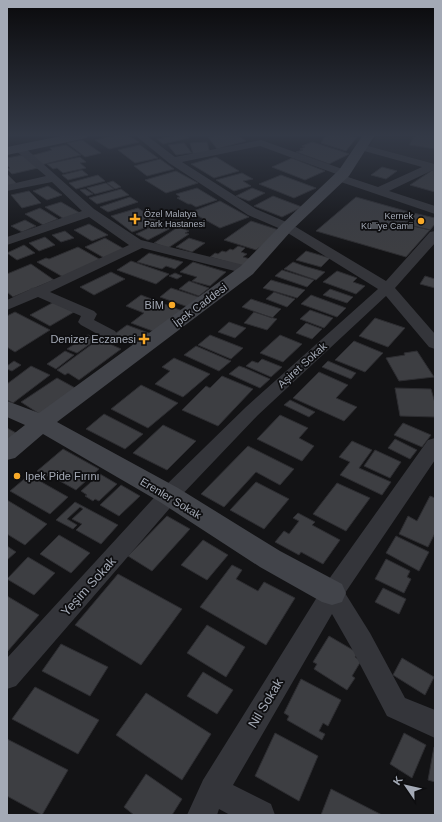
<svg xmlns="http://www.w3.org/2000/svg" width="442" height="822" font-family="Helvetica,sans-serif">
<rect width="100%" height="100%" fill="#131315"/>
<path fill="#1f1f22" d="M378 135H435V164L369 146Z"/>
<path fill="#3d3e42" stroke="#2d2d31" d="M116 135H127L139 142 109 149 95 140Z
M179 135H184L189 138 163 144 157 139Z
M217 135H238L246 141 217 149 208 137Z
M326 135H346L357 137 346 151 321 143Z
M415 135H435V149L409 145Z
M82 140 101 153 85 157 67 143Z
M207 142 210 153 193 154 190 143Z
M312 142 341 151 349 154 329 164 296 152 303 150 300 149 305 147 302 146Z
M184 143 192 153 176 155 168 145Z
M66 145 81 155 41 165 30 156 52 150 50 148Z
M140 145 158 158 135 163 118 150Z
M23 155 38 168 12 174 7 169 10 168 7 165V158Z
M80 157 86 162 80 163 86 168 63 173 57 168 53 169 47 164Z
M216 157 239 171 214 178 191 164Z
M292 158 325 171 305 180 272 167Z
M160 159 174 169 147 176 134 166Z
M382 167 397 171 386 179 371 175Z
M434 169 435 192 410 185Z
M82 170 88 175 68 180 62 175Z
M176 171 198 183 166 193 145 180Z
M242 173 253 179 243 181 251 186 234 191 216 180Z
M7 174 18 185 7 188Z
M98 175 105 181 76 189 69 183Z
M281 175 316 188 294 198 259 184Z
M113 181 121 187 115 189 107 183Z
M106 183 114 189 95 194 87 188Z
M48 186 62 195 47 200 33 191Z
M197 188 217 200 196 207 191 204H188L177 198 180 197 176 194Z
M252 188 265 193 249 201 236 196Z
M85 189 93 194 87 196 80 190Z
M121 189 129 195 97 204 89 198Z
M29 191 41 203 22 208 11 195Z
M273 196 302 207 282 217 254 206Z
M130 197 138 202 108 212 100 207Z
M356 197 409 212 402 220 411 222 409 225 430 230 406 257 316 231Z
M220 201 249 217 220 228 191 212Z
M61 202 80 213 64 219 45 207Z
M40 208 58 219 43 225 25 214Z
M138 208 160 223 132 232 111 216Z
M409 212 435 218V224L430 230 409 225 411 222 402 220Z
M25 220 36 226 22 232 11 226Z
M251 221 282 231 256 250 224 240Z
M89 224 108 235 92 241 74 230Z
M163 225 171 228 148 240 136 234 153 226 158 228Z
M178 227 189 231 185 233 189 234 168 248 154 243Z
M65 231 74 238 61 242 52 235Z
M45 237 55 245 39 251 29 243Z
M105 238 126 250 106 259 85 247Z
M189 238 205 243 192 252 176 247Z
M24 245 35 253 17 260 7 253Z
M238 246 245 248 241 252 247 254 243 257 250 259 242 266 210 257 215 253 218 254 222 251 226 252 230 249 233 250Z
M78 247 101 260 63 277 37 262 46 258 49 259Z
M306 251 330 258 321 267 296 260Z
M149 253 183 262 175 269 166 266 162 269 137 262Z
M131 261 169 274 156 284 117 270Z
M193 262 226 272 210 286 192 281 197 277 180 272Z
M293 262 304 266 325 272 316 280 284 269Z
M31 264 54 280 13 297 7 292V274Z
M282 270 314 280 307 287 275 276Z
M337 271 357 278 353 282 365 286 356 294 323 282Z
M111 272 125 279 94 295 80 287Z
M175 273 182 276 177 279 169 276Z
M425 276 435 279V288L420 284Z
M271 280 305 290 297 298 263 288Z
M189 281 209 288 199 296 179 289Z
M171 288 202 298 191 308 160 297Z
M330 289 353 297 347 303 323 295Z
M274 292 295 299 287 307 266 299Z
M141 295 185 312 158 333 131 323 144 313 126 306Z
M311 295 346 308 337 317 301 304Z
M251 299 281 309 272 318 242 307Z
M54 302 74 312 50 326 30 315Z
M310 310 333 318 324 328 300 319Z
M15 312 50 330 15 352 7 347V316Z
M254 312 277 319 267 330 244 323Z
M375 318 405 328 388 347 359 336Z
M229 322 246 328 235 338 218 332Z
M306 323 322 329 312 339 296 333Z
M127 325 154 335 140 347 112 336Z
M88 335 97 339 77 353 67 349Z
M210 335 243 348 231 359 198 345Z
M280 335 302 344 283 362 260 353Z
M99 339 121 349 79 380 68 373 65 375 57 370Z
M354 341 383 353 365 372 335 360Z
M196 346 231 361 219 371 184 355Z
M65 351 74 355 56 369 47 364Z
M417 351 434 377 399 381 386 358 405 355 404 353Z
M174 358 210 374 183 397 155 384 170 371 162 367Z
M262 359 282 367 271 377 246 366 252 361 258 363Z
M14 361 21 365 12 371 7 369V366Z
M328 361 356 373 351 379 322 367Z
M31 366 50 375 13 403 7 400V384Z
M239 366 245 368 270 379 260 388 229 374Z
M319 372 348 385 336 398 357 407 344 421 293 398Z
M222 376 253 389 218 426 182 410 206 386 210 388Z
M57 378 77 389 41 415 21 402Z
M141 385 178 403 148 428 111 409Z
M395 388 431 389 435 403V417L400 416Z
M290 400 315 412 309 417 284 405Z
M104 414 143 434 125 449 86 429Z
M280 415 308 428 299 438 314 446 302 461 257 439Z
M403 423 431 435 422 447 394 435Z
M163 425 196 441 167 470 133 453Z
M7 428 18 434 7 443Z
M395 439 417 450 410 459 388 448Z
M352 441 372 450 359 468 391 482 382 495 340 475 350 462 339 457Z
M248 446 294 469 280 485 256 472 224 507 201 494Z
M63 449 99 469 76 490 49 475 47 476 37 471Z
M375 450 401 462 390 478 364 466Z
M100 474 117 484 99 501 95 499 93 501 85 496 87 495 81 491Z
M29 475 68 497 50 514 10 491Z
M256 482 289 499 264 529 230 510Z
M337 483 370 498 346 531 313 514Z
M121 485 140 496 119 516 100 505Z
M430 496 435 498V533L428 547 399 534 408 516 417 521Z
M7 500 47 524 25 545 7 534Z
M75 502 118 525 101 544 76 530 82 524 72 519 83 509 80 507 67 519 77 525 73 529 56 520Z
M298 513 315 522 312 525 340 540 323 564 301 552 299 555 275 542 284 531 289 534 299 521 293 518Z
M167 516 190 529 152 571 128 556Z
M59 535 90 553 71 573 40 554Z
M396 536 429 552 419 571 386 553Z
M203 540 228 555 207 580 181 565Z
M7 546 16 552 7 560Z
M28 557 55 573 34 595 7 579Z
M386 559 410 571 407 577 411 579 404 593 375 579Z
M232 565 242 570 236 579 258 591 264 582 295 598 266 645 200 607Z
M118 574 182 609 141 665 75 625Z
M383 588 406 599 399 614 375 602Z
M7 596 39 615 7 652Z
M207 625 245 647 226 677 187 653Z
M329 636 358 653 355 657 361 661 352 676 355 678 347 690 314 669 317 664 313 662Z
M61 644 108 667 90 696 42 671Z
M402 658 434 677 425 695 393 675Z
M203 672 233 690 217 714 187 696Z
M301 679 341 700 328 726 323 723 319 731 325 734 322 740 287 720 289 716 284 713Z
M35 687 99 720 78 754 12 719Z
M146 693 211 734 182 780 116 735Z
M275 733 318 756 299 801 255 776Z
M404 733 426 745 412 778 390 764Z
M7 739 68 770 42 815 7 796Z
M434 747H435V782L428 780Z
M146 774 182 799 172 815H134L124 807Z
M331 789 382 815H321Z"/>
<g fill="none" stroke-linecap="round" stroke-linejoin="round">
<path fill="#34353a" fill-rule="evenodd" d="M135 135H146L175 157 261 140 348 171 350 173 345 176 378 187 422 167 357 149 356 147 357 145 361 144 435 164V170H433L389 191 435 206V214L335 180 333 178 339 175 260 146 182 162 256 209 291 224 386 281 430 232 435 231V243L395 288 435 334V349L429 347 386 296 258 415 176 501 16 686 7 689V658L162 489 246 407 378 289 283 230 248 215 169 163Z
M19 145 23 146 94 209 141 240 252 267 254 270 252 273 247 274 142 248 50 292 94 311 97 314 94 320 115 331 117 334 115 337 109 339 103 337 81 325 78 322 81 316 38 297 7 310V300L29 290 31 288 37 287 129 245 89 217 7 245V237L82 211 52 182 7 191V185L46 176 15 150 14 148Z
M435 438V460L345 593 370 633 405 698 435 710V738L387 716 352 649 332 614 233 785 271 804 275 815H230L219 809 217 815H187L203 780 324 586 428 440Z"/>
<path fill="#42444a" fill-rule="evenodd" d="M66 135H88L86 138 82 139 7 155V147Z
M363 135H375L349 176 292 230 253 274 57 422 178 488 280 551 342 584 346 593 342 602 332 605 322 602 260 567 160 502 43 434 15 458 7 460V439L25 425 7 417V401L39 413 241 266 282 224 339 170Z"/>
</g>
<linearGradient id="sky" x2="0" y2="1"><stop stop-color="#0a0a0c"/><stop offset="0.54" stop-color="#333946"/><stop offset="1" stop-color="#333946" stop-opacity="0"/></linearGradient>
<rect width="442" height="250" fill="url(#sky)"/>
<g fill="#f8a928" stroke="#0e0e10" stroke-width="1.5">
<path d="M133 213h4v4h4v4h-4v4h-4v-4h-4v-4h4z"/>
<circle cx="421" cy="221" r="4"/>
<circle cx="172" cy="305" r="4"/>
<path d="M142 333h4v4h4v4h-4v4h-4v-4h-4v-4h4z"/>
<circle cx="17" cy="476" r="4"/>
</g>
<g text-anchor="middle" stroke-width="3.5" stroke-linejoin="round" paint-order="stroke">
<g font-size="9" fill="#a4aab6" stroke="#0e0e10" text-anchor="start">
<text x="144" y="217">Özel Malatya<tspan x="144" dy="10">Park Hastanesi</tspan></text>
<text x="413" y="219" text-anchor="end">Kernek<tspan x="413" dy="10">Külliye Camii</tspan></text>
</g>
<g font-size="11" fill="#a4aab6" stroke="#0e0e10" text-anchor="end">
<text x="164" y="309">BİM</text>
<text x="136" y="343">Denizer Eczanesi</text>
<text x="25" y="480" text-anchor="start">Ipek Pide Fırını</text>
</g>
<g font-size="11" fill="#a4aab6" stroke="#0e0e10">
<text transform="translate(200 305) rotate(-37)" y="4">İpek Caddesi</text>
<text transform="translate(302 365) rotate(-42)" y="4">Aşiret Sokak</text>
<text transform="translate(171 498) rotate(31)" y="4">Erenler Sokak</text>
</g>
<g font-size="13" fill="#a4aab6" stroke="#0e0e10">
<text transform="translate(88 586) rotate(-48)" y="5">Yeşim Sokak</text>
<text transform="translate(265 703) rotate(-59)" y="5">Nil Sokak</text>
</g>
</g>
<rect width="442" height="822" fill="none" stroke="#a4aab6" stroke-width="16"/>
<g transform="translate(406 786) rotate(304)" stroke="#0e0e10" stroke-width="3" paint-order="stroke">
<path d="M0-3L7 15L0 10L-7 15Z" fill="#a4aab6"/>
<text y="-6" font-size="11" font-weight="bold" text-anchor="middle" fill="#a4aab6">K</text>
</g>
</svg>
